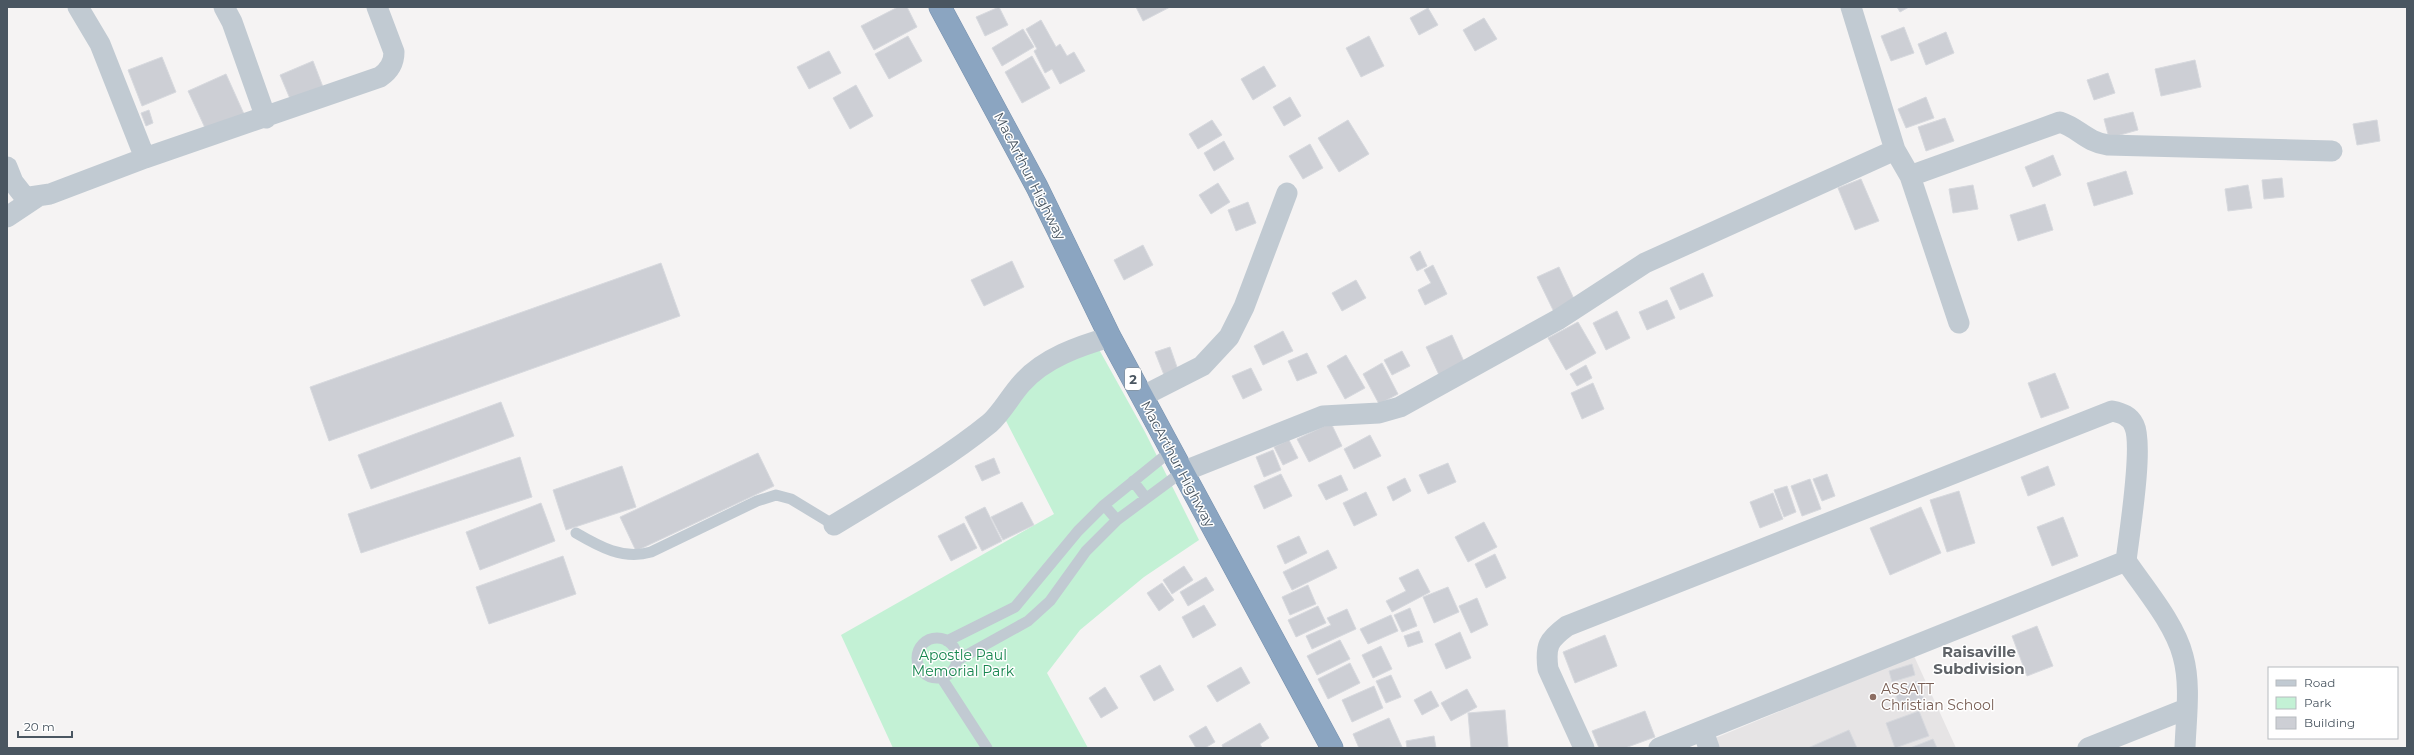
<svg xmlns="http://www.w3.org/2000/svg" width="2414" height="755" font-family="Montserrat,sans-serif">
<rect width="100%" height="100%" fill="#f5f3f3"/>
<path fill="#e6e4e5" d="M1914 656 1956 748H1717L1713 739Z"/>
<path fill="#c3f1d5" d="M1096 344 1145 432 1199 540 1144 577 1080 630 1047 673 1088 748H893L841 635 1054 514 1004 417 1036 375Z"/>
<path fill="#cdcfd5" stroke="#d7d9de" d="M898 7H907L917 27 874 50 861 26Z
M999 7 1008 25 985 36 976 17Z
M1136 7H1170L1143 21Z
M1897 7H1909L1900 12Z
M1428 8 1438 25 1419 35 1410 18Z
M1484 18 1497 39 1475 51 1463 30Z
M1041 20 1056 47 1060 44 1067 56 1074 52 1085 71 1060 84 1052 69 1045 73 1034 51 1037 49 1026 29Z
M1904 27 1914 53 1891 61 1881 36Z
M1023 29 1034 47 1002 66 992 48Z
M1946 32 1954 53 1926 65 1918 44Z
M908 36 922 61 889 79 875 54Z
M1369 36 1384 66 1361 77 1346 48Z
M829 51 841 73 809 89 797 67Z
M1032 56 1050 88 1022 103 1005 72Z
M162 57 176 92 142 106 128 70Z
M2195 60 2201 87 2161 96 2155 69Z
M313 61 323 87 291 101 280 75Z
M1264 66 1276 86 1253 100 1241 79Z
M2108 73 2115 93 2094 100 2087 80Z
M226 74 244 114 206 130 188 91Z
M856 85 873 116 850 129 833 98Z
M1290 97 1301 116 1284 126 1273 107Z
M1926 97 1934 118 1906 128 1898 109Z
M149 110 153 123 146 126 141 113Z
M2133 112 2138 130 2109 138 2104 119Z
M1945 118 1954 141 1926 151 1918 127Z
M1212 120 1222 135 1198 149 1189 134Z
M1348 120 1369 154 1339 172 1318 138Z
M2377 120 2380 141 2357 145 2353 124Z
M1224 141 1234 159 1214 171 1204 153Z
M1310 144 1323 168 1303 179 1289 156Z
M2053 155 2061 175 2033 187 2025 167Z
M2126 171 2133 194 2094 206 2087 183Z
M2282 178 2284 197 2264 199 2262 180Z
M1861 179 1879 221 1855 230 1838 188Z
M1218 183 1230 202 1211 214 1199 195Z
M1973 185 1978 209 1953 213 1949 189Z
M2248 185 2252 208 2228 211 2225 189Z
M1248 202 1256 223 1236 231 1228 210Z
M2045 204 2053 230 2018 241 2010 215Z
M1143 245 1153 265 1124 280 1114 260Z
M1420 251 1427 266 1417 271 1410 257Z
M1012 261 1024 287 984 306 971 280Z
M661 263 680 316 329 441 310 387Z
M1433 265 1447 294 1425 305 1418 290 1431 283 1424 270Z
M1559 267 1575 301 1554 312 1537 277Z
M1703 273 1713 296 1680 310 1670 288Z
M1356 280 1366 298 1342 311 1332 293Z
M1667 300 1675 318 1647 330 1639 312Z
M1617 311 1630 338 1606 350 1593 323Z
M1578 322 1596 353 1566 370 1548 338Z
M1283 331 1293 351 1263 365 1254 346Z
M1452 335 1466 366 1440 377 1426 347Z
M1170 347 1178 370 1164 375 1155 352Z
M1402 351 1410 366 1392 375 1384 360Z
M1307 353 1317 373 1297 381 1288 361Z
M1346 355 1365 388 1345 399 1327 366Z
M1382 363 1398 394 1379 404 1363 374Z
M1586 365 1592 378 1577 386 1570 374Z
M1251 368 1262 390 1243 399 1232 376Z
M2055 373 2069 408 2041 418 2028 383Z
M1593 383 1604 409 1582 419 1571 393Z
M501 402 514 436 371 489 358 455Z
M1331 423 1342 446 1309 462 1297 439Z
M1370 435 1381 456 1354 469 1344 449Z
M1289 440 1298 458 1283 465 1274 447Z
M1273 450 1281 470 1264 477 1256 457Z
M758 453 774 486 636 551 620 517Z
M520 457 532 497 361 553 348 514Z
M994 458 1000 473 982 481 975 466Z
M1448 463 1456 482 1428 494 1419 475Z
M622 466 636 507 566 530 553 490Z
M2048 466 2055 485 2028 496 2021 477Z
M1281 474 1292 496 1264 509 1254 486Z
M1827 474 1835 496 1822 501 1813 479Z
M1341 475 1348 490 1326 500 1318 485Z
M1405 478 1411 491 1393 501 1387 487Z
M1810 479 1821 509 1802 516 1791 486Z
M1787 486 1796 512 1784 517 1774 490Z
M1959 491 1975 543 1947 552 1930 500Z
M1366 492 1377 515 1354 526 1343 503Z
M1773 493 1783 519 1760 528 1750 502Z
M1022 502 1034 525 1003 540 991 517Z
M541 503 555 541 480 570 466 532Z
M985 507 1002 541 982 551 965 517Z
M1921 507 1941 553 1890 575 1870 528Z
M2063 517 2078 556 2052 566 2037 527Z
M1484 522 1497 547 1468 562 1455 537Z
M964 523 977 548 951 561 938 536Z
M1299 536 1307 553 1285 564 1277 546Z
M1328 550 1337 568 1292 590 1283 572Z
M1495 554 1506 578 1486 588 1475 564Z
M563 556 576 594 489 624 476 587Z
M1184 566 1193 580 1172 594 1163 580Z
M1418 569 1430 592 1392 612 1386 601 1406 591 1399 578Z
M1206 577 1214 590 1188 606 1180 592Z
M1162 583 1174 600 1159 611 1147 593Z
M1308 585 1316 604 1290 615 1282 597Z
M1448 587 1459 612 1434 623 1423 597Z
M1477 598 1488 625 1471 633 1459 606Z
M1204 605 1216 625 1193 638 1182 617Z
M1318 606 1326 623 1296 637 1288 620Z
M1410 608 1417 626 1402 632 1394 615Z
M1347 609 1356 629 1312 649 1306 636 1331 625 1327 618Z
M1391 615 1398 631 1368 644 1360 629Z
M2037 626 2053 666 2027 676 2012 636Z
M1419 631 1423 642 1408 647 1404 636Z
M1460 632 1471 658 1446 669 1435 644Z
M1605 635 1617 666 1575 683 1563 652Z
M1340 640 1350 659 1317 675 1307 656Z
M1381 646 1392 669 1373 678 1362 655Z
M1350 663 1360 683 1328 699 1318 679Z
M1912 664 1915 675 1892 682 1889 671Z
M1160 665 1174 690 1154 701 1140 676Z
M1241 667 1250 683 1217 702 1207 686Z
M1391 675 1401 697 1386 703 1376 681Z
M1918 681 1925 703 1901 711 1894 689Z
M1374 686 1383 708 1352 722 1342 700Z
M1105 687 1118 708 1101 718 1089 698Z
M1467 689 1477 707 1451 721 1441 703Z
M1431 691 1439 706 1422 715 1414 700Z
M1505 710 1508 747 1471 748 1468 713Z
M1645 711 1655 737 1625 748H1599L1592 731Z
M1919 711 1929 736 1895 748 1886 723Z
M1389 718 1402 747 1359 748 1353 734Z
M1260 723 1269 738 1260 744 1262 748H1223L1222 745Z
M1206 726 1215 742 1205 748H1196L1189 736Z
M1849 730 1857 748H1808Z
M1434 736 1436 748H1407L1406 741Z
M1933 739 1937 748H1910Z"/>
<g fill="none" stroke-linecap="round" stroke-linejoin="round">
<defs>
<path id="highway" d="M940 7 1037 187 1110 337 1332 748"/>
</defs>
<use href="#highway" stroke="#7690ad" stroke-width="23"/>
<path stroke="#c1cad2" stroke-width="11" d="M1133 481 1146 498
M1104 505 1117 520
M576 533C600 547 623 560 651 552L757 501 776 495 791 499 834 525
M917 658a20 20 0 1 1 40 0a20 20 0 1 1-40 0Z
M947 641 1015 607 1078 531 1104 505 1172 450
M956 661 1028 621 1050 601 1086 551 1117 520 1182 472
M941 677 987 748"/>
<path stroke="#c1cad2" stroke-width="21" d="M78 7 100 44 145 158
M224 7 232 22 266 118
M1851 7 1895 150
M7 167 13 182 24 196 30 197 50 194 145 158 380 77C389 71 394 63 394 52L377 7
M1910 176 1959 323
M7 217 37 197
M1143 396 1202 366 1229 337 1244 307 1287 193
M1182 472 1323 416 1379 413 1400 407 1559 319 1645 263 1895 150 1910 176 2060 122C2079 128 2086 142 2108 145L2332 151
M834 525C886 493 942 462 990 423 1002 412 1011 395 1022 383 1044 358 1079 346 1110 337
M1703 731 1709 748
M1584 748 1548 669C1545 646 1548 640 1567 626L2112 411C2122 413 2130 416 2134 425 2144 445 2129 535 2126 561 2145 589 2175 624 2183 656 2191 685 2186 718 2185 748
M1659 748 2126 561
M2088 748 2186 709"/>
<use href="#highway" stroke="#8ba5c1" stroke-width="22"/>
</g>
<circle fill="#8d6e63" stroke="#fff" stroke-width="1.5" cx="1873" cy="697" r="4"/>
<g text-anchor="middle" stroke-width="3" stroke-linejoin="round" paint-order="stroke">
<rect fill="#fff" stroke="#808990" stroke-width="1" x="1125" y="368" width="16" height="22" rx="3"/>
<g font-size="13" font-weight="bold" fill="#4a5661">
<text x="1133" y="384">2</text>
</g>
<g font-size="14" fill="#4a5661" stroke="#fff">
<text transform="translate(1030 176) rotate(63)" y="5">MacArthur Highway</text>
<text transform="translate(1178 464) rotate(62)" y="5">MacArthur Highway</text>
</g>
<g font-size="14" fill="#17864f" stroke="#fff">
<text x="963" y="660">Apostle Paul<tspan x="963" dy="16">Memorial Park</tspan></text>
</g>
<g font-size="14" fill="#785e54" stroke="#fff" text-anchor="start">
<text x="1881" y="694">ASSATT<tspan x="1881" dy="16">Christian School</tspan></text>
</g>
<g font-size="15" font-weight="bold" fill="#5f6368" stroke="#fff">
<text x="1979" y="657">Raisaville<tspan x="1979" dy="17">Subdivision</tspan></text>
</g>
</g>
<rect width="2414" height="755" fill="none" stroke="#4a5661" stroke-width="16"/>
<rect x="2268" y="667" width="130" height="72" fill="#ffffff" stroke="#b7bbc0"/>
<rect x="2276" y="680" width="20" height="6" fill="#c1cad2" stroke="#b7bbc0"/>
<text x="2304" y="687" font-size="12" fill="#4a5661">Road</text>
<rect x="2276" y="697" width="20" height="12" fill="#c3f1d5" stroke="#b7bbc0"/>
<text x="2304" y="707" font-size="12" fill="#4a5661">Park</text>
<rect x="2276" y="717" width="20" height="12" fill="#cdcfd5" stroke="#b7bbc0"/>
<text x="2304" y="727" font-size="12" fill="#4a5661">Building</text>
<path d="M18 731v6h54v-6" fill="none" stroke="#4a5661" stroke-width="2"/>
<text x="24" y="731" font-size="12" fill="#4a5661" stroke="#ffffff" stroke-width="3" paint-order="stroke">20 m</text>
</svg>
